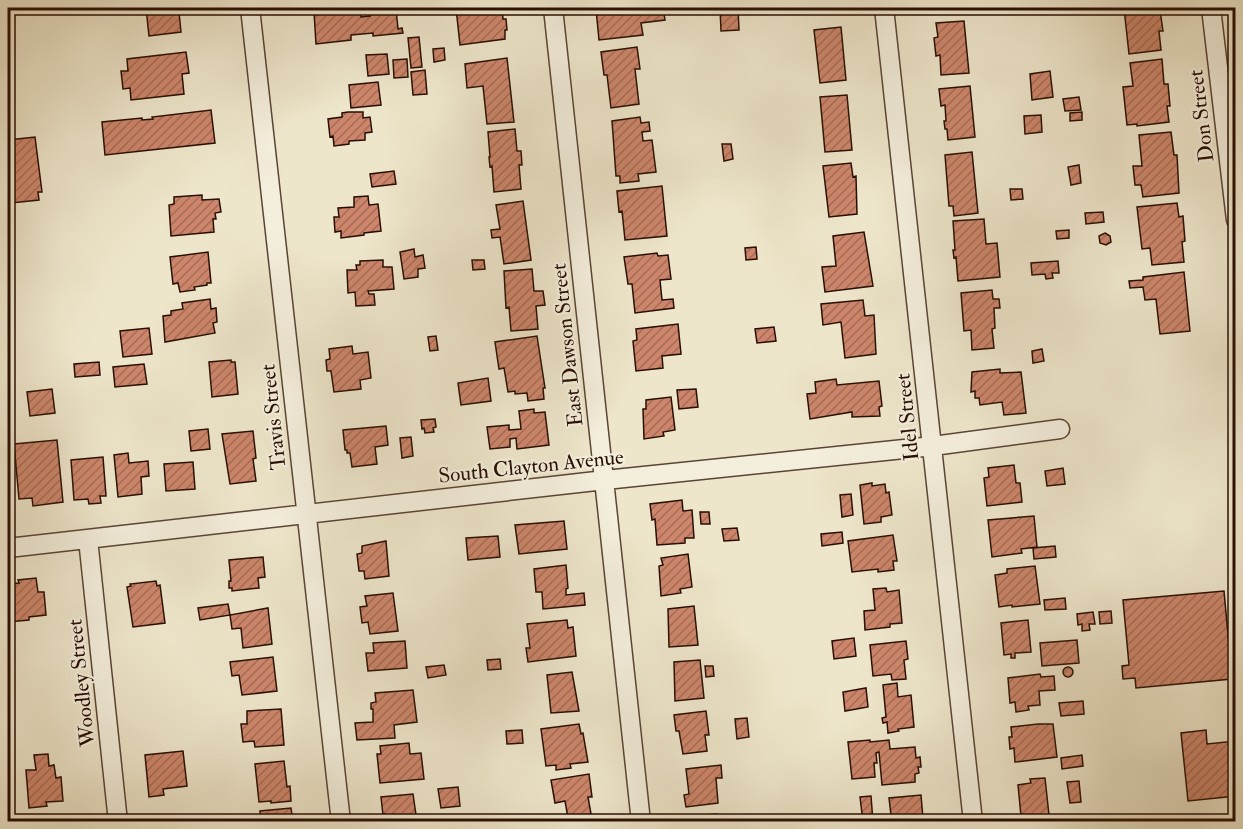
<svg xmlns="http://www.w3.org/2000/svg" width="1243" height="829" font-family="'IM FELL Double Pica',serif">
<defs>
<pattern id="building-hatch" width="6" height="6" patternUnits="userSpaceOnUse" patternTransform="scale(1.5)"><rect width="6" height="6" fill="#cd866b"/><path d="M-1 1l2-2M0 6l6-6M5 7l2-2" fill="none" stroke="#a66c56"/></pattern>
</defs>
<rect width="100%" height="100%" fill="#eee6cb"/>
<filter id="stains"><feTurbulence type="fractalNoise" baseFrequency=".00333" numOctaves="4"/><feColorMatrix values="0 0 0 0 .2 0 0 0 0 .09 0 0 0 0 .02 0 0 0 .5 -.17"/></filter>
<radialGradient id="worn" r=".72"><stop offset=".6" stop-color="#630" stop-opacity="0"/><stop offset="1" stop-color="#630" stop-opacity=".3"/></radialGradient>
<path fill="url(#building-hatch)" stroke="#280e03" stroke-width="1.5" d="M146 8H184V12H179L181 32 149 36Z
M349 8V11L360 10 361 17 370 16 369 8H396L398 29 402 28 403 33 373 36V33L351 35V40L316 44 314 12Z
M349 8H368L349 10Z
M456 8H502L503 19H506L507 30H505V39L460 45Z
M600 8H663L665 20 641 23 643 35 599 40 596 9Z
M720 8H738L739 30 721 31Z
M811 8H838L839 12 811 14Z
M1124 8H1157V10H1160L1163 31H1159L1161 50 1129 54Z
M964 21 969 73 941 75 940 55 936 56 934 38 938 37 936 23Z
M841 27 846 80 820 83 814 30Z
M419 37 422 67 411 68 408 38Z
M637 47 640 69H635L639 104 611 108 607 75H604L601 52Z
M444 48 445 60 434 62 433 49Z
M186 52 189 73 182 74 184 94 131 100 130 88 123 89 121 71H128L127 59Z
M387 54 389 74 368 76 366 55Z
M507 58 514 122 487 124 483 86 467 88 465 64Z
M407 59 408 77 394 78 393 60Z
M1162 59 1164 84H1168L1170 106H1167L1169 122 1137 126V124L1127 125 1123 87 1133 86 1130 63Z
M425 70 427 94 413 95 411 72Z
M1050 71 1053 97 1032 100 1030 74Z
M378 82 381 105 351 108 349 85Z
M970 86 975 137 948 140 947 129H945L944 121H946L945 105 941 106 939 89Z
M847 95 852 150 825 152 820 97Z
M1079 97 1081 110 1065 111 1063 99Z
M211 110 215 143 105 155 102 122 142 118V120L153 119 152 117Z
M348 112H363V118L370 117 372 132 365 133V140L349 141V144L334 146 333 136 330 137 328 119 342 117V113Z
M1082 112V120L1070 121V113Z
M1041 115 1042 132 1025 134 1024 116Z
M640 117 641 123 649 122 650 131 642 132 643 141 652 140 656 172 638 174 639 181 620 183V176H616L612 121Z
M515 129 517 151H521L522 165H519L521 189 494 192 492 166 490 167 489 157H490L488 132Z
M1171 132 1174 155H1177L1179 193 1143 197 1141 185H1135L1133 166H1142L1139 135Z
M35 137 42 192H38L39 200 11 203 8 172V140Z
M722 144H731L733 159 724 161Z
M972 152 978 213 954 216 953 206H949L945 155Z
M851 163 853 177 856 176 857 214 829 217 823 166Z
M1079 165 1081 183 1071 185 1068 167Z
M394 171 396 184 372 187 370 174Z
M662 186 667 236 625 240 622 211 619 212 617 191Z
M1010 189H1022L1023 199 1011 200Z
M202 195V200L219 199 221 212 215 213 216 219H213L214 232 171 236 169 205 174 204V197Z
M368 196 369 205 378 204 381 231 364 233V235L341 238V231L335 232 334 217H339L338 208 354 207V197Z
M523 201 531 260 504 264 500 237 492 238 491 230 500 229 496 205Z
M1177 203 1179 217 1183 216 1185 241 1182 242 1184 262 1152 265 1150 248 1142 249 1137 207Z
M1103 212 1104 222 1086 224 1085 213Z
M984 219 986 244 997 243 1000 277 958 281 956 257 954 258 953 250H955L953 221Z
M1069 230V238L1057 239 1056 231Z
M864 232 873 286 825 292 822 267 836 266 833 236Z
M1105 233 1110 236 1111 242 1106 245 1100 243 1099 236Z
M756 247 757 259 746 260 745 248Z
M414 249 415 257 423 255 425 268 418 269V277L404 279 400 252Z
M208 252 211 283H207V285L194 287 195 290 180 292 178 283 173 284 170 257Z
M657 253 658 256 668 255 671 279 660 280 662 300 673 299 674 308 635 313 632 284H628L624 257Z
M383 260V267H392L394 289 368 291 369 294H374L375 305 356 306 355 292 348 293 347 270H357L356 265H360V261Z
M472 260H484L485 269 473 270Z
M1058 261 1059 273H1052L1053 278 1046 279 1045 274 1032 275 1031 263Z
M532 269 534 291H543L545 305 536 306 538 329 511 331 509 307 506 308 504 271Z
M1184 272 1190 331 1160 334 1156 299 1145 300 1143 287 1130 288 1129 281 1143 280V277Z
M992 290 993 299H999L1000 308H994L995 328 992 329 994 348 972 350 971 330 964 331 961 293Z
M210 299 211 309 216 308 217 322 213 323 215 333 165 342 163 316 171 315V311L183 309 182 303Z
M863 300 865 316 874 315 876 354 845 358 841 322 823 325 821 304Z
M678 324 681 354 662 356 663 368 636 371 633 341 637 340 636 329Z
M774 327 776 341 757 343 755 329Z
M149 328 152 354 123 357 120 331Z
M436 336 438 350 430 351 428 337Z
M537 336 545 388H543L544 399 528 401 527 393 515 394V391L508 392 504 368 499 369 495 342Z
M352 346 353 354 368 352 371 378 360 380 361 389 334 392 331 371H327L326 360 330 359 329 349Z
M1042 349 1044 361 1033 363 1032 351Z
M231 360V362H235L238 394 212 397 209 362Z
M99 362 100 375 75 377 74 364Z
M144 364 147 384 115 387 113 367Z
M1000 369V373L1021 372 1026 413 1004 415 1002 402 980 405 979 398H975V391L971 392 972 372Z
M488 378 491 401 461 405 458 383Z
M836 379 837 385 879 381 882 406 879 407 880 416 852 417V412L810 419 807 394 816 393 815 382Z
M52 389 55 413 30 416 27 392Z
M696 389 698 407 679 409 677 390Z
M671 397 675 430 663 432 664 436 644 439 643 409H646V400Z
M534 409V413L545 412 549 445 517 449 516 438 510 439V447L490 449 487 427 509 425V430L521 429 519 411Z
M435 419 436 427 433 428 434 432 425 433 424 428 422 429 421 420Z
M386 426 388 445 375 447 377 464 352 467 350 453H347V450H345L343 430Z
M208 429 210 449 191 451 189 431Z
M253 431 256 458 253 459 256 481 230 484 222 434Z
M411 437 413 456 402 458 400 438Z
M57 440 63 502 33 506 32 498 19 499 14 444Z
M128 453 129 463 148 461 149 476 141 477 142 494 118 497 114 455Z
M103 457 106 496H100L101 503 89 504 88 499 74 500 71 460Z
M193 462 195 489 166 491 164 464Z
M1014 465 1016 483H1020L1022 502 987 506 984 478 989 477 988 468Z
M1063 468 1065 484 1047 486 1045 471Z
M872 483V486L885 484 886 493 889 492 892 515 881 517V522L864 524 860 485Z
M851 494 853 515 842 517 840 495Z
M682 500 683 511 692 510 694 538H685V543L657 545 655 519 652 520 650 504Z
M700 512H709L710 524H701Z
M1034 516 1037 547 1021 549 1022 553 992 557 988 520Z
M564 521 567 549 519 554 515 525Z
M737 528 739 540 724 541 722 529Z
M842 532 843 543 822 546 821 534Z
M893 535 897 561H893L894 570 878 572V569L852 572 848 541Z
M498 536 500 557 468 560 466 538Z
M386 541 389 576 365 579 364 571H359L357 554 362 553V546Z
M1055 546 1056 557 1034 559 1033 548Z
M688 554 692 587 680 589 681 593 661 596 659 566 663 565 661 558Z
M263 557 265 577 258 578 259 588 232 591V588H229V581H231L229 560Z
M566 565 568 588 566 589V595L584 593 585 605 543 609 542 592H536L534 569Z
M1035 566 1040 604 1012 607V605L999 607 995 575 1007 573V569Z
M36 578 38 592H44L46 615 29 617V620L8 622V604L10 603 8 584 19 583 18 580Z
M156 581 157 586 160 585 165 623 133 627 127 587 131 586 130 584Z
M886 588 887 592 899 590 902 623 890 624V627L865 630 864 611 875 610 873 589Z
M1224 591 1232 679 1136 688 1135 678 1123 679 1122 666 1129 665 1123 600Z
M393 593 398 631 370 634 368 622 362 623 360 607 367 606 365 596Z
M1065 598 1066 609 1045 610 1044 600Z
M228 604 230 615 200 620 198 608Z
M694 606 698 645 669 647 668 609Z
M268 608 272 644 243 648 241 628 232 629 230 615Z
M1111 611 1112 623 1100 624 1099 612Z
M1093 612 1095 624H1089L1090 630 1082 631V624L1078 625 1077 614Z
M567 620 568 628 573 627 576 656 528 662 526 648H530L527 624Z
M1028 620 1031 652 1015 653V658H1011V654L1004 655 1001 623Z
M854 638 856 656 834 659 832 641Z
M1077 640 1079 663 1042 666 1040 643Z
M405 641 407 668 368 671 366 653H374L373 643Z
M906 641 908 659 904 660 906 679 892 680 891 674 873 676 870 645Z
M273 657 277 691 242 695 239 675 232 676 230 662Z
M500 659 501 669 488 670 487 660Z
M700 660 704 698 675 701 674 662Z
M444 665 446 675 428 678 426 667Z
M705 666H713L714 676 706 677Z
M1063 672a5 5 0 1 1 10 0a5 5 0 1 1-10 0Z
M572 672 579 711 551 713 547 675Z
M1040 674 1041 677 1054 676 1055 690 1039 691 1040 705 1028 706 1029 710 1016 712 1015 702 1010 703 1008 678Z
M897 683 898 697 911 695 914 727 898 729 899 731 888 733 887 722 883 723 882 718 886 717 883 685Z
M866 688 868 707 845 711 843 692Z
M413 690 417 722 394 725 395 738 357 740 355 723 373 722V709H371V703L376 702 375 693Z
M1083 701 1084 714 1061 716 1059 703Z
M281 709 284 745 255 747 254 741 243 742 241 724H247V711Z
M706 711 709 735H705L707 751 683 754 679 731H676L674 715Z
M747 718 749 737 737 739 735 719Z
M579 724 581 734 583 733 588 762 570 764 571 768 556 770V765L546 766 541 729Z
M1038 724H1053L1057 757 1015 762 1014 748 1010 749 1009 737H1012L1011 727Z
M522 730 523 743 507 744 506 731Z
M1206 730 1207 744 1236 741V796L1188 801 1181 733Z
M870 740V742L889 740 890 749 915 747 916 758 920 757 921 767H918L919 773 915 774V782L882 785 879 752 876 753 877 763H874L875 777 852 779 848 742Z
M409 743 410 754 421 753 424 779 380 783 377 754H381L380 746Z
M183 751 187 786 163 789 164 795 149 797 145 755Z
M48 754 49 766 54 765 56 778 61 777 63 801 46 802 47 806 29 808 26 770H36L34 755Z
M1082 755 1083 766 1062 769 1061 758Z
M284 761 287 787 290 786 291 801 271 803V801L259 802 255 764Z
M721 765 722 778H716L718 803 686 807 684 795 689 794 686 769Z
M589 774 592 797H588L591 814 568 818 565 801 555 803 551 780Z
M1045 778 1049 815 1021 816 1018 785 1031 783 1030 779Z
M1079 781 1081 802 1070 803 1067 782Z
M458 787 460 806 441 808 438 789Z
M413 794 416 815 410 816 411 822H386L385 814 383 815 381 797Z
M921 795 923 819 919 822H891L894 820 893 815H891L889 798Z
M871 796 873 822H863L860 797Z
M291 808 293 822H261L260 811Z
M717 814 718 822H692L691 816Z"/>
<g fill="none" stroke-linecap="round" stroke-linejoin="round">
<defs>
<path id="minor" d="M250 8 341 822
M553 8 641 822
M884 8 973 822
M1211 8 1236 220
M88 539 118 822
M8 548 605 480 933 446 1060 429"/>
</defs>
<use href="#minor" stroke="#5a4435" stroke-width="21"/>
<use href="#minor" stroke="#f4efdd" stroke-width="18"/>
</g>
<g text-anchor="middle" stroke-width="4.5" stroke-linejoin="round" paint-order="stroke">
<g font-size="21" fill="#280e03" stroke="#f4efdd">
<text transform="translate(1201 116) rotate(-97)" y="7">Don Street</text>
<text transform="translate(567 345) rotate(-96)" y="7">East Dawson Street</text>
<text transform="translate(273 417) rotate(-96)" y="7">Travis Street</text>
<text transform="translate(907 417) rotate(-96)" y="7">Idel Street</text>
<text transform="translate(531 466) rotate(-6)" y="7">South Clayton Avenue</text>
<text transform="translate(81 683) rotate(-96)" y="7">Woodley Street</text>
</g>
</g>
<rect width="1243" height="829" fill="none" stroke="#eee6cb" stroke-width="30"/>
<rect x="9" y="9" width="1225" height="811" fill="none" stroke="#280e03" stroke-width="3"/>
<rect x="15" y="15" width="1213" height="799" fill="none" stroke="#280e03" stroke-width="1.5"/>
<rect width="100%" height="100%" filter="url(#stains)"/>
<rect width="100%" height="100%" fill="url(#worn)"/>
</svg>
